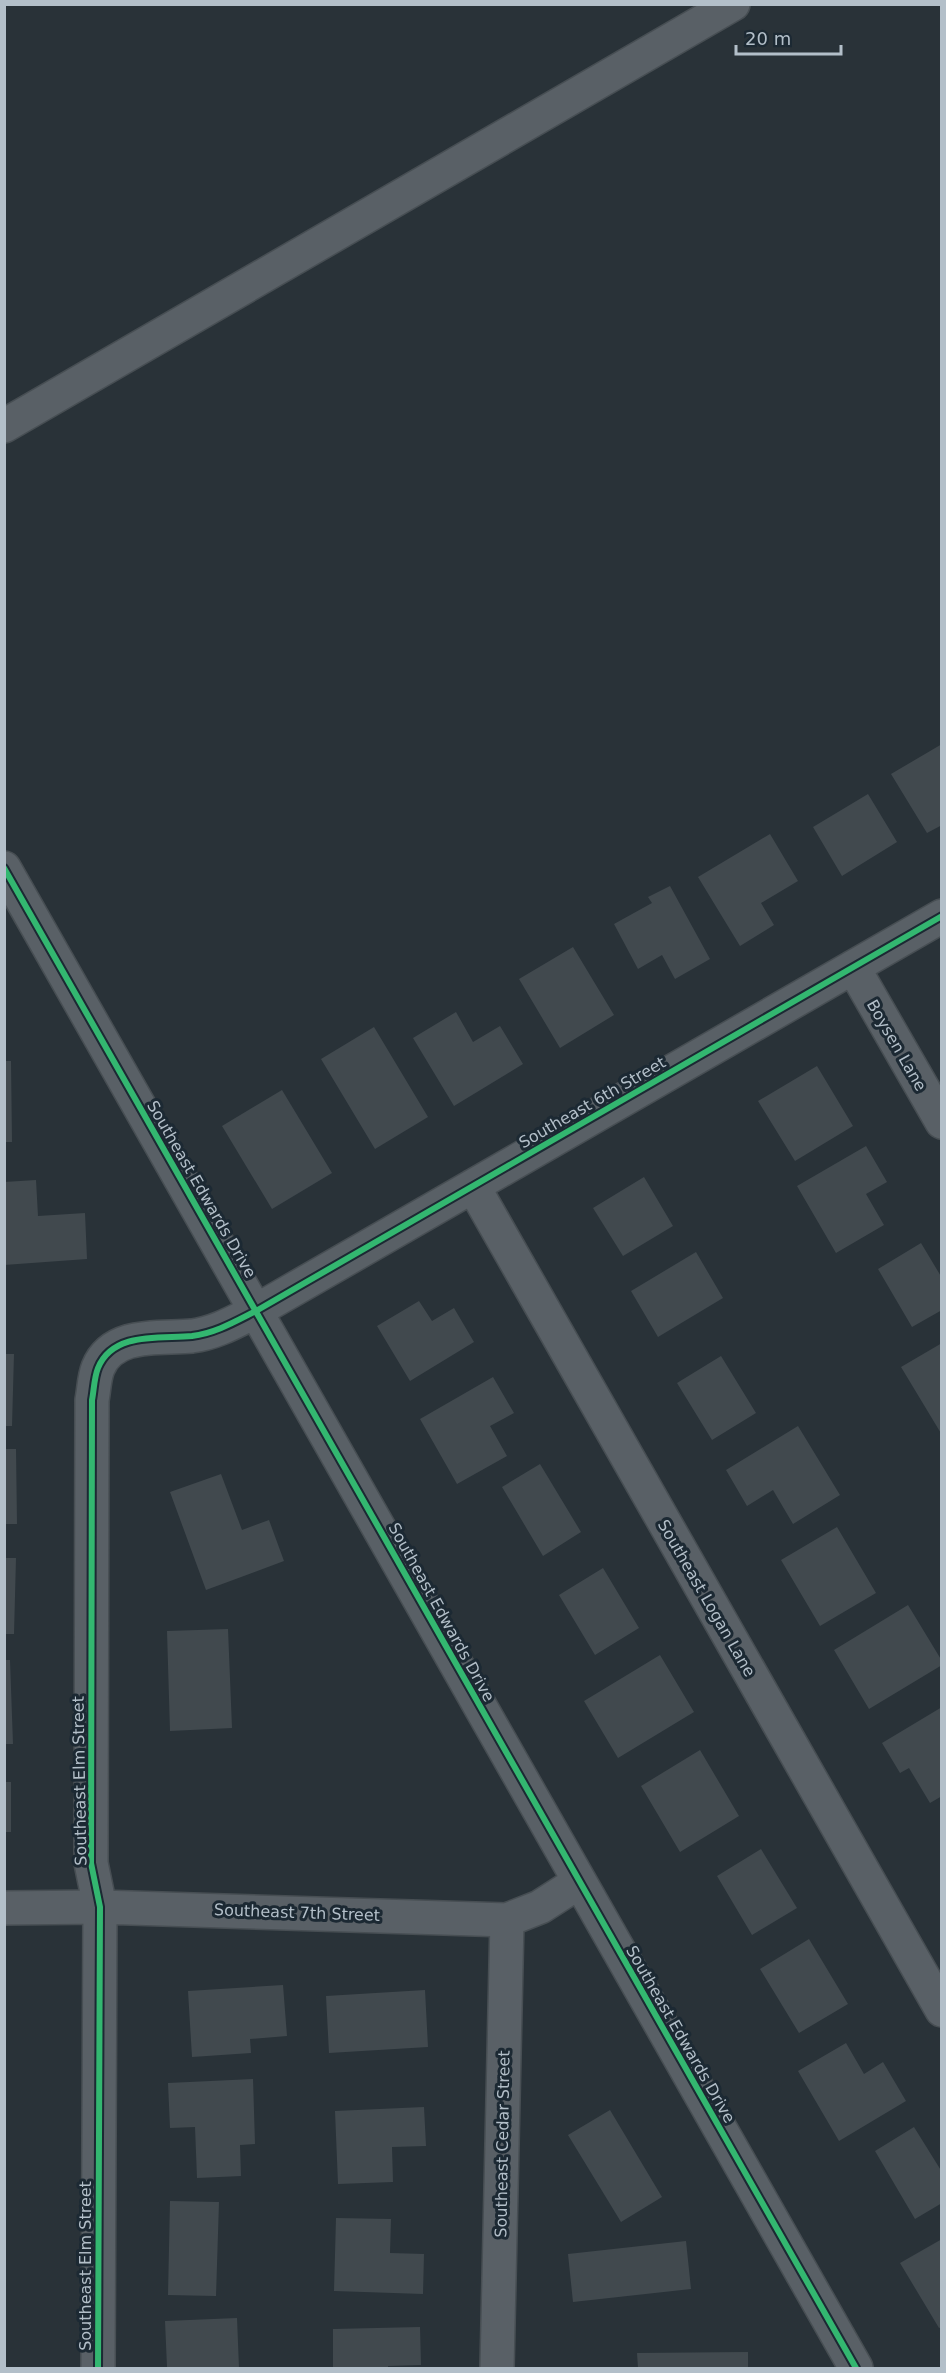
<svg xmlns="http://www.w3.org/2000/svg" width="946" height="2373" font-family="'DejaVu Sans',sans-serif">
<rect width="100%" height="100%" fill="#293238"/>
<path fill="#41494e" d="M942 744V825L927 833 891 774Z
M868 794 897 842 842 876 813 827Z
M770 834 798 881 761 903 774 925 740 946 698 877Z
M670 886 710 959 675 979 662 955 638 969 614 924 652 903 648 897Z
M573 947 614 1015 560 1048 519 979Z
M456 1012 473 1042 500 1026 523 1064 454 1106 413 1038Z
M374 1027 428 1117 375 1149 321 1059Z
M4 1061H11L12 1142H4Z
M817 1066 853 1126 795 1161 758 1101Z
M282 1090 332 1173 272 1209 222 1126Z
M866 1146 887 1182 866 1194 884 1225 836 1253 797 1186Z
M644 1177 673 1226 623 1256 593 1208Z
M36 1180 38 1216 85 1213 87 1259 4 1265V1182Z
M921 1243 942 1278V1310L912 1327 878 1269Z
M696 1252 723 1298 658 1337 631 1291Z
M419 1301 432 1321 454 1308 474 1342 410 1381 377 1326Z
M942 1343V1435L901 1367Z
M4 1354H14L12 1426H4Z
M721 1356 756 1413 712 1440 677 1383Z
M493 1377 514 1413 490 1426 507 1456 457 1484 420 1419Z
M798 1426 840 1495 793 1524 773 1490 747 1506 726 1470Z
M4 1449H16L17 1524H4Z
M540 1464 581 1532 543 1556 502 1487Z
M221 1474 242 1530 269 1520 284 1561 206 1590 170 1492Z
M837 1527 876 1593 820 1626 781 1560Z
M4 1558H16L14 1634H4Z
M603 1568 639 1628 595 1655 559 1595Z
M908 1605 942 1661V1665L869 1709 834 1650Z
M228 1629 232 1728 170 1731 167 1631Z
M660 1655 694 1712 618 1758 584 1701Z
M4 1660H10L13 1744H4Z
M942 1707V1796L930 1803 909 1768 900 1773 882 1743Z
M700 1750 739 1816 680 1852 641 1786Z
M4 1782H11V1832H4Z
M761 1849 797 1908 752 1935 717 1876Z
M809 1939 848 2004 799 2033 760 1969Z
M283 1985 287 2036 250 2039 251 2053 192 2057 188 1991Z
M425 1990 428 2047 329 2053 326 1996Z
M846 2043 864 2074 883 2062 906 2101 839 2141 798 2071Z
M253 2079 255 2144 240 2145 241 2176 197 2178 195 2127 170 2128 168 2083Z
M424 2107 426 2146 392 2147 393 2182 338 2184 335 2111Z
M610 2110 662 2197 621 2222 568 2135Z
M914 2127 942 2172V2203L915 2219 875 2151Z
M170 2201 219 2202 216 2296 168 2295Z
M336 2218 391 2219 390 2253 424 2254 423 2294 334 2291Z
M942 2239V2327L939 2328 900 2263Z
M686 2241 691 2289 573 2302 568 2254Z
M237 2318 239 2368 167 2367 165 2321Z
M420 2327 421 2365 388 2366V2368H333V2329Z
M748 2352V2368H638L637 2353Z"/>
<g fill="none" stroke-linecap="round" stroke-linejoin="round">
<defs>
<path id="minor" d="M4 426 733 4
M4 868 856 2368
M853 967 942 1122
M473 1186 942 2010
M4 1908 100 1907 507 1920 540 1907 579 1882
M98 2368 100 1907 91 1863 92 1400C94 1390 94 1378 98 1368 113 1331 161 1339 192 1336 216 1333 236 1321 256 1311L942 916
M497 2368 507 1920"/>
</defs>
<use href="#minor" stroke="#474e53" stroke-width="36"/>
<use href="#minor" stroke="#596066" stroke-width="33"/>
<defs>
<path id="cycleway" d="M4 868 856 2368
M98 2368 100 1907 91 1863 92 1400C94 1390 94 1378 98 1368 113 1331 161 1339 192 1336 216 1333 236 1321 256 1311L942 916"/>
</defs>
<use href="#cycleway" stroke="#1c2933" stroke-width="10"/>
<use href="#cycleway" stroke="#33b770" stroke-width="6"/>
</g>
<g text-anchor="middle" stroke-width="6" stroke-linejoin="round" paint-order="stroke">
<g font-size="16" fill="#b3bfc9" stroke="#1c2933">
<text transform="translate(897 1045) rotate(60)" y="6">Boysen Lane</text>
<text transform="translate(592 1102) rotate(-30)" y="6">Southeast 6th Street</text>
<text transform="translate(202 1189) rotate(60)" y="6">Southeast Edwards Drive</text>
<text transform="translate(707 1598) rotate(60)" y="6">Southeast Logan Lane</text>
<text transform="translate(442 1612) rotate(61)" y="6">Southeast Edwards Drive</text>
<text transform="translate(79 1781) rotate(-91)" y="6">Southeast Elm Street</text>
<text transform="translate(297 1912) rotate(2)" y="6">Southeast 7th Street</text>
<text transform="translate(681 2034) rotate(60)" y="6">Southeast Edwards Drive</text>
<text transform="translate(502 2144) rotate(-89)" y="6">Southeast Cedar Street</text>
<text transform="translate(85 2266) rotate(-90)" y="6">Southeast Elm Street</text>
</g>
</g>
<rect width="946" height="2373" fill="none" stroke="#b3bfc9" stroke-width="12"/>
<path d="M736 45v9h105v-9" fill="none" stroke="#b3bfc9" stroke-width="3"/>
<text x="745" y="45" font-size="18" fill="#b3bfc9" stroke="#1c2933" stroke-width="4.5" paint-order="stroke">20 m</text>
</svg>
